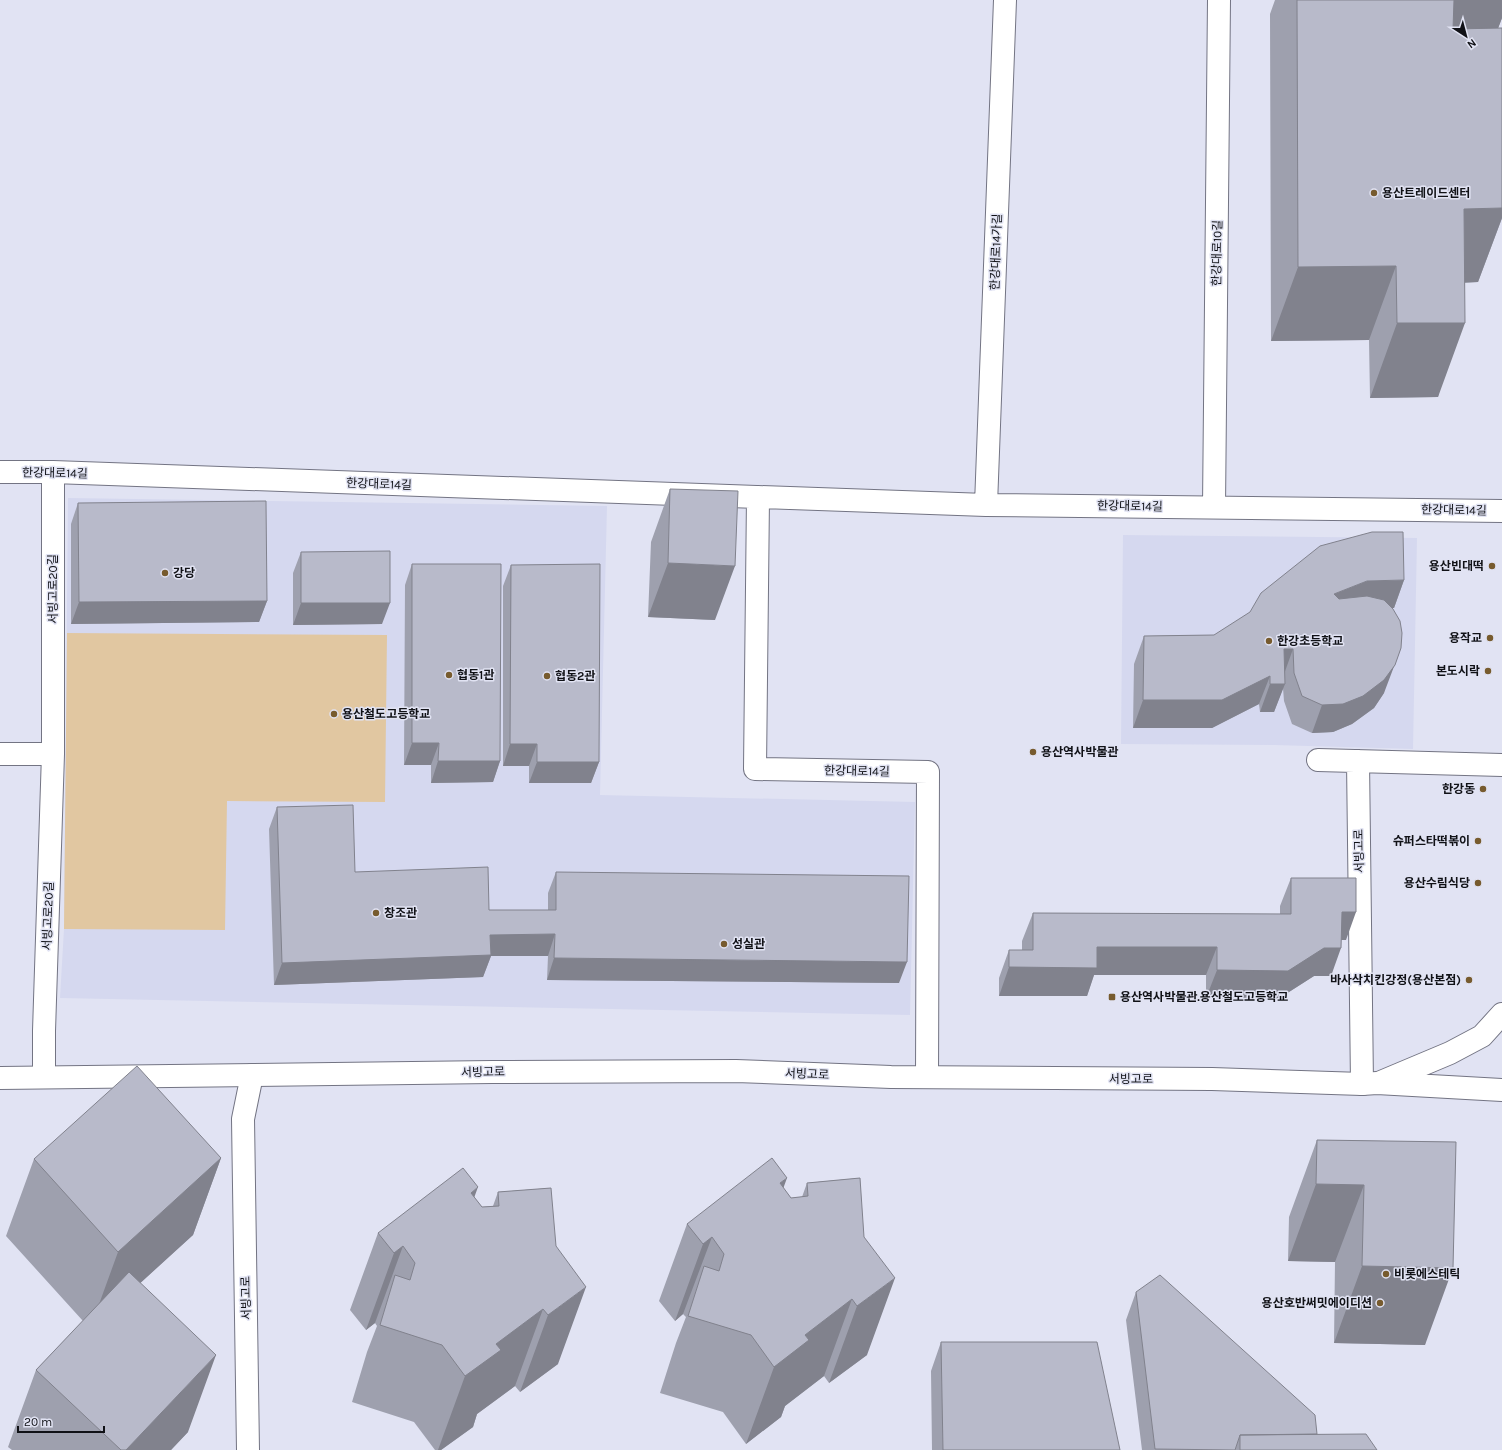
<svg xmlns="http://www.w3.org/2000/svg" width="1502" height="1450" font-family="Karla,'Noto Sans KR',sans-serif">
<rect width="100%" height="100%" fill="#e1e3f3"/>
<path fill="#d5d8ef" d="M68 498 607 506 600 795 915 802 910 1015 60 998 64 929Z
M1123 535 1417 538 1413 749 1274 745 1121 744Z"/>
<path fill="#e1c7a1" d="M67 633 387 635 385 802 227 801 225 930 64 929Z"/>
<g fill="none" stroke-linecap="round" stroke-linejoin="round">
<defs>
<path id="street" d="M0 472H53L986 505 1502 511
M758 497 755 769 928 772 927 1077
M986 505 1005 0
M1214 507 1219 0
M0 754H53
M1318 760 1502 765
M1358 761 1362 1084
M44 1077V1031L53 754V472
M248 1450 243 1119 252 1075"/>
<path id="primary" d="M0 1078 492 1072 736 1071 891 1077 1212 1079 1362 1084 1377 1083 1502 1090
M1381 1082 1450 1053 1482 1036 1502 1014"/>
</defs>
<use href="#street" stroke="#737483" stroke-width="24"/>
<use href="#primary" stroke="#737483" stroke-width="24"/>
<use href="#street" stroke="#fff" stroke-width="22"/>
<use href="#primary" stroke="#fff" stroke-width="22"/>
</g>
<path fill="#9ea0ae" d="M1275 0H1502V18L1498 28H1502V218L1478 282 1465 283 1438 397 1370 398 1369 340 1271 341 1270 14Z
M670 489 715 620 648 617 651 542Z
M78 503 267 601 259 622 71 624V524Z
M301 552 382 624 293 625V573Z
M412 564 500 761 493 782 431 783V765H404L405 585Z
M511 565 599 762 591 783H529V766H503V586Z
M1404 580 1394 608H1392L1384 693 1374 708 1352 724 1333 732 1312 733 1292 724 1284 701 1283 688 1274 712H1260L1259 704 1212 728H1133L1134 664 1144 636 1214 635Z
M277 807 355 872 489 910H548V893L556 872 899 983 547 980 548 956H491L483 977 274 985 269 829Z
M1291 878 1346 940H1341L1331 976H1314L1278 999 1206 998V975H1094L1087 996H999V978L1009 950H1022V941L1033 913 1280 914V906Z
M1317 1140 1456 1142 1425 1345 1334 1343 1335 1262 1288 1261 1289 1217Z
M221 1158 193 1235 140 1283 188 1432 171 1450H12L8 1447 36 1370 83 1321 6 1236 34 1159Z
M860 1178 867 1355 829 1383 824 1376 785 1406 781 1417 746 1444 723 1412 660 1393 676 1343 686 1317 683 1314 675 1321 659 1301 687 1224 783 1188 791 1198 802 1197 807 1183Z
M551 1188 558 1364 520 1392 515 1386 477 1414 473 1427 441 1450H435L414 1422 352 1402 367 1352 377 1326 375 1323 366 1330 350 1310 378 1233 474 1197 482 1207 493 1206 498 1192Z
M1136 1292 1317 1434 1377 1450H1142L1126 1320Z
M941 1342 1120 1450H932L931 1371Z"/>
<path fill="#81828d" d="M1453 0H1502V18L1482 71 1427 72Z
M1502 208V218L1478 282 1437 283 1464 209Z
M1396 266 1369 340 1271 341 1298 267Z
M1397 323H1465L1438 397 1370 398Z
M668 563 735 566 715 620 648 617Z
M1404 580 1394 608 1357 609 1324 622 1334 594 1367 581Z
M267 601 259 622 71 624 79 602Z
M301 603H390L382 624 293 625Z
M1401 648 1384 693 1374 708 1352 724 1333 732 1312 733 1322 705Z
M1284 649H1293L1283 677Z
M1270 676 1259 704 1212 728H1133L1143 700Z
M1270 684H1285L1274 712H1260Z
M412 743H439L431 765H404Z
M510 744H537L529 766H503Z
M438 761H500L493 782 431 783Z
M537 762H599L591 783H529Z
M1342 912H1356L1346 940H1331Z
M555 934 548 956H491L483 977 274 985 282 963 490 935Z
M1097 947H1217L1206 975H1094L1087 996H999L1009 967Z
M1324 948H1341L1331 976H1314L1278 999 1206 998 1217 970Z
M554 958 907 962 899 983 547 980Z
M221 1158 193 1235 90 1329 118 1252Z
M787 1178 759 1255 780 1183Z
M1316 1184 1364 1185 1335 1262 1288 1261Z
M478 1187 450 1264 471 1193Z
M712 1237 683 1314 675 1321 703 1244Z
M403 1246 375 1323 366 1330 394 1253Z
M1362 1266 1453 1268 1425 1345 1334 1343Z
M895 1278 867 1355 829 1383 857 1306Z
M586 1287 558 1364 520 1392 548 1315Z
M852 1299 824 1376 785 1406 781 1417 746 1444 774 1367 805 1335Z
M543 1309 515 1386 477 1414 473 1427 441 1450H438L465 1376 496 1344Z
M216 1355 188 1432 171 1450H126Z"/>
<path fill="#b8baca" stroke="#81828d" d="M1297 0H1454L1453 29 1502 28V208L1464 209 1465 323H1397L1396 266 1298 267Z
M670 489 738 491 735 566 668 563Z
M266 501 267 601 79 602 78 503Z
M1372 532H1403L1404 580 1367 581 1334 594 1339 599 1367 596 1384 600 1393 609 1400 621 1402 633 1401 648 1395 665 1384 680 1363 696 1343 704 1322 705 1302 696 1294 673 1293 649H1284L1285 684H1270V676L1222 700H1143L1144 636 1214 635 1250 612 1261 593 1320 546Z
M390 551V603H301V552Z
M412 564H501L500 761H438L439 743H412Z
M600 564 599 762H537V744H510L511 565Z
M353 805 355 872 488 867 489 910H556V872L909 876 907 962 554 958 555 934 490 935 491 955 282 963 277 807Z
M1291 878H1356V912H1342L1341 948H1324L1288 971 1217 970V947H1097V968L1009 967V950H1033V913L1291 914Z
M137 1066 221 1158 118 1252 34 1159Z
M1317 1140 1456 1142 1453 1268 1362 1266 1364 1185 1316 1184Z
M772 1158 787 1178 780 1183 791 1198 808 1196 807 1183 860 1178 864 1237 895 1278 857 1306 852 1299 805 1335 809 1340 774 1367 751 1335 688 1316 704 1266 719 1271 724 1254 712 1237 703 1244 687 1224Z
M463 1168 478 1187 471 1193 482 1207 499 1206 498 1192 551 1188 556 1246 586 1287 548 1315 543 1309 496 1344 501 1350 465 1376 442 1345 380 1325 395 1275 410 1280 415 1263 403 1246 394 1253 378 1233Z
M129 1272 216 1355 126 1450H121L36 1370Z
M1160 1275 1315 1415 1317 1434 1240 1435 1235 1450 1155 1449 1136 1292Z
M941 1342H1097L1120 1450H943Z
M1366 1434 1377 1450H1240V1435Z"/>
<g fill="#775b2e" stroke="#e1e3f3" stroke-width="1.5">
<circle cx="1374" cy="193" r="4"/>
<circle cx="1492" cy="566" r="4"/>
<circle cx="165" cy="573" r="4"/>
<circle cx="1490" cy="638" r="4"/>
<circle cx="1269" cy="641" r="4"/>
<circle cx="1488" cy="671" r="4"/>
<circle cx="449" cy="675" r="4"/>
<circle cx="547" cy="676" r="4"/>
<circle cx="334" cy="714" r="4"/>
<circle cx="1033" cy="752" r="4"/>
<circle cx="1483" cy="789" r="4"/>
<circle cx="1478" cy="841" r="4"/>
<circle cx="1478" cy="883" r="4"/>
<circle cx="376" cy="913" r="4"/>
<circle cx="724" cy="944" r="4"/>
<circle cx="1469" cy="980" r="4"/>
<rect x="1108" y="993" width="8" height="8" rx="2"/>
<circle cx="1386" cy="1274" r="4"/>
<circle cx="1380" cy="1303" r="4"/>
</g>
<g text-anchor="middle" stroke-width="3" stroke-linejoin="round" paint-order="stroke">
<g font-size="12" font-weight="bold" fill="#101116" stroke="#e1e3f3" text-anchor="start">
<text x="1382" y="197">용산트레이드센터</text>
<text x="1484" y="570" text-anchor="end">용산빈대떡</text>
<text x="173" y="577">강당</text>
<text x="1482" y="642" text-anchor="end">용작교</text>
<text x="1277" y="645">한강초등학교</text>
<text x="1480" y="675" text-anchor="end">본도시락</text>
<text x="457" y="679">협동1관</text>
<text x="555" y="680">협동2관</text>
<text x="342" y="718">용산철도고등학교</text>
<text x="1041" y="756">용산역사박물관</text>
<text x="1475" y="793" text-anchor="end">한강동</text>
<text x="1470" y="845" text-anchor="end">슈퍼스타떡볶이</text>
<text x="1470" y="887" text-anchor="end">용산수림식당</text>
<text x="384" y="917">창조관</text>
<text x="732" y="948">성실관</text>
<text x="1461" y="984" text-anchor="end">바사삭치킨강정(용산본점)</text>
<text x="1120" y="1001">용산역사박물관.용산철도고등학교</text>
<text x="1394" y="1278">비롯에스테틱</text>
<text x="1372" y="1307" text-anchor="end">용산호반써밋에이디션</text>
</g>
<g font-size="12" fill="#101116" stroke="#e1e3f3">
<text transform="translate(996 252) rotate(-88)" y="4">한강대로14가길</text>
<text transform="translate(1217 253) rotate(-89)" y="4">한강대로10길</text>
<text transform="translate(55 473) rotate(1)" y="4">한강대로14길</text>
<text transform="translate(379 484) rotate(2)" y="4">한강대로14길</text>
<text transform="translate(1130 506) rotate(1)" y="4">한강대로14길</text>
<text transform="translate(1454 510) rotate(1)" y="4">한강대로14길</text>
<text transform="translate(53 589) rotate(-90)" y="4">서빙고로20길</text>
<text transform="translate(857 771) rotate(1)" y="4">한강대로14길</text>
<text transform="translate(1359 851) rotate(-91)" y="4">서빙고로</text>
<text transform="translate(48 916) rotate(-88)" y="4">서빙고로20길</text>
<text transform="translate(483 1072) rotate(-1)" y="4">서빙고로</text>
<text transform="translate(807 1074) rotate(2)" y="4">서빙고로</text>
<text x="1131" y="1083">서빙고로</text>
<text transform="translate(246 1298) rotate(-91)" y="4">서빙고로</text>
</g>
</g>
<g transform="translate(1466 36) rotate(144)" stroke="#e1e3f3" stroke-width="3" paint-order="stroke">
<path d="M0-3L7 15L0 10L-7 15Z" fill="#101116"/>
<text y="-6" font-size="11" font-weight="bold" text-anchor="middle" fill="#101116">N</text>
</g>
<path d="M18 1426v6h86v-6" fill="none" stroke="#101116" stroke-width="2"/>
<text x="24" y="1426" font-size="12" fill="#101116" stroke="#e1e3f3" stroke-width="3" paint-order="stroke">20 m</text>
</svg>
